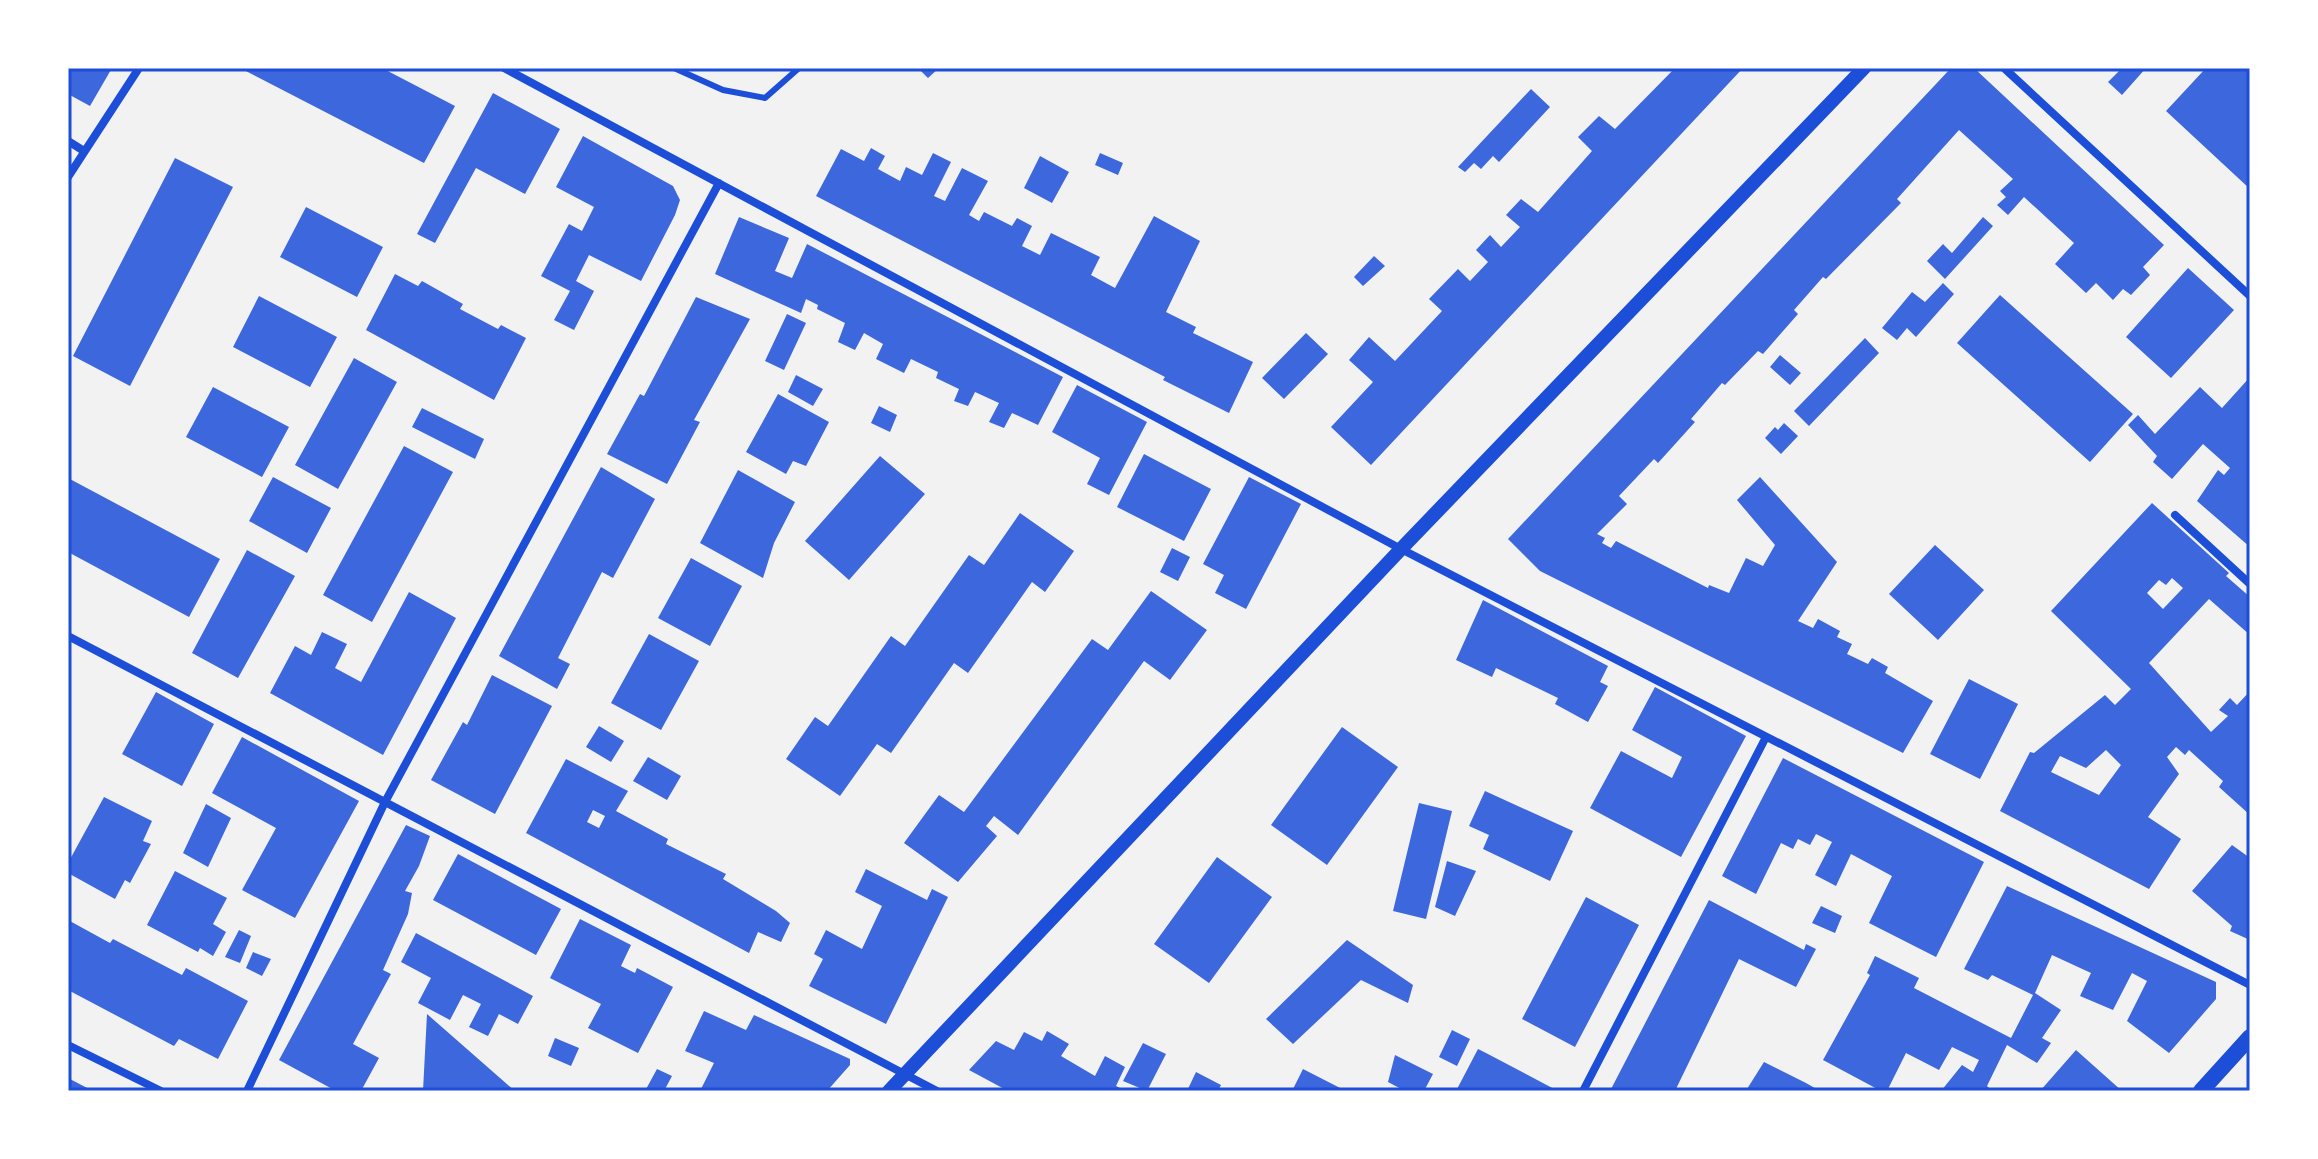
<svg xmlns="http://www.w3.org/2000/svg" width="2318" height="1159" font-family="'Archivo Narrow',sans-serif">
<rect width="100%" height="100%" fill="#f2f2f2"/>
<path fill="#3d67dc" fill-rule="evenodd" d="M68 68H112L90 106 68 94Z
M240 68H382L455 106 424 163Z
M918 68H939L928 78Z
M1675 68H1743L1371 465 1331 427 1373 382 1349 360 1369 337 1395 361 1442 311 1429 299 1458 269 1470 281 1488 262 1476 250 1490 235 1501 247 1520 227 1506 215 1521 199 1538 212 1592 151 1578 137 1599 116 1615 129Z
M1951 68H1974L2164 245 2143 267 2150 275 2131 295 2123 289 2113 300 2096 283 2086 293 2055 264 2074 243 2024 197 2008 215 1997 205 2006 197 2000 191 2013 179 1959 130 1897 199 1901 203 1826 279 1823 277 1794 310 1798 314 1763 354 1758 351 1725 385 1722 383 1691 419 1695 422 1658 463 1654 459 1619 496 1627 504 1597 534 1605 538 1602 543 1611 548 1616 541 1708 588 1709 585 1729 593 1746 558 1763 566 1775 545 1737 500 1760 477 1837 562 1798 621 1813 628 1818 619 1840 631 1837 637 1852 644 1847 654 1868 664 1872 658 1888 667 1885 673 1933 701 1903 753 1540 571 1508 539Z
M2122 68H2146L2122 95 2108 82Z
M2206 68H2250V189L2166 111Z
M1531 89 1550 107 1499 162 1493 156 1481 169 1474 163 1465 172 1458 167Z
M493 93 560 129 525 194 476 168 435 243 417 234Z
M583 136 673 186 680 200 675 215 641 281 589 255 576 281 594 291 574 330 554 320 570 291 541 276 569 224 582 231 594 207 556 187Z
M871 148 885 156 878 169 900 181 906 167 922 175 933 153 951 162 934 196 945 201 962 168 988 181 969 215 979 221 984 212 1012 226 1017 218 1032 226 1022 246 1040 255 1051 233 1100 257 1091 275 1115 288 1154 216 1200 241 1166 312 1196 327 1193 333 1253 362 1229 413 1163 380 1165 377 816 196 841 149 864 161Z
M1100 153 1123 163 1118 175 1095 165Z
M1040 156 1069 172 1052 203 1024 188Z
M175 158 233 187 130 386 73 356Z
M306 207 383 247 357 297 280 257Z
M739 217 789 238 775 271 792 278 807 244 1063 377 1038 425 1012 413 1004 428 989 422 999 403 975 392 968 406 954 401 959 389 936 378 938 372 911 359 904 373 876 359 883 344 864 333 855 350 838 342 845 323 817 309 818 305 806 299 801 313 715 274Z
M1983 217 1993 226 1945 279 1927 261 1943 244 1952 253Z
M1374 256 1385 266 1363 286 1354 277Z
M2188 268 2234 310 2171 378 2126 337Z
M395 274 418 286 422 281 463 304 460 309 498 329 501 325 526 338 494 400 366 330Z
M1943 283 1954 294 1916 337 1907 328 1897 340 1882 328 1912 292 1925 302Z
M2000 295 2133 414 2090 462 1957 343Z
M259 296 337 337 310 387 233 347Z
M696 297 750 319 694 420 700 422 667 484 607 454 640 394 644 396Z
M787 314 806 323 784 370 765 361Z
M1306 333 1328 354 1284 399 1262 378Z
M1865 338 1879 353 1809 426 1794 411Z
M1780 355 1801 373 1790 385 1770 367Z
M354 358 397 382 338 489 295 465Z
M796 375 823 389 813 406 788 392Z
M2250 377V547L2197 501 2218 470 2224 475 2230 468 2203 444 2172 479 2153 462 2157 456 2128 425 2138 415 2155 434 2200 387 2222 408Z
M1077 385 1147 422 1109 495 1087 484 1100 458 1052 432Z
M213 387 289 427 262 477 186 437Z
M778 394 829 422 806 466 793 461 786 474 746 452Z
M879 406 897 415 890 432 871 423Z
M422 408 484 439 475 459 412 427Z
M1784 423 1798 436 1781 454 1765 438 1775 427 1778 430Z
M404 446 453 472 372 622 323 595Z
M1144 454 1211 489 1184 541 1117 507Z
M880 456 925 494 849 580 805 541Z
M601 467 655 499 613 578 602 572 558 658 570 664 557 689 499 656Z
M738 470 795 502 774 543 763 578 700 543Z
M273 477 331 508 307 553 249 521Z
M1249 477 1301 504 1246 609 1215 593 1224 575 1203 564Z
M68 478 220 559 189 617 68 552Z
M2152 503 2229 573 2226 576 2250 597V635L2209 599 2149 663 2211 732 2228 716 2219 710 2230 698 2237 705 2250 691V755L2247 759 2250 762V815L2219 787 2223 781 2189 750 2185 755 2176 747 2167 757 2179 774 2148 817 2181 839 2149 889 2000 811 2030 752 2034 753 2105 695 2115 705 2131 689 2051 611ZM2172 578 2183 588 2163 609 2147 593 2159 580 2166 585ZM2106 750 2121 765 2099 795 2051 772 2060 756 2086 768Z
M1020 513 1074 551 1045 592 1032 582 968 673 954 663 891 753 877 744 840 796 786 759 815 717 828 726 891 636 905 646 969 555 984 565Z
M1935 545 1984 590 1938 640 1889 594Z
M1172 548 1190 557 1178 581 1160 572Z
M247 550 295 576 238 678 192 653Z
M691 558 742 586 710 646 658 618Z
M1151 591 1207 630 1170 680 1144 661 1018 835 994 816 986 826 997 836 958 882 904 843 939 795 964 812 1092 639 1108 650Z
M409 592 456 618 383 755 270 693 295 646 311 655 322 632 347 644 335 668 361 682Z
M1483 600 1608 666 1600 682 1608 686 1588 722 1555 704 1558 698 1496 668 1492 677 1456 660Z
M649 634 699 661 661 730 611 703Z
M492 675 552 706 495 814 431 780 463 722 467 725Z
M1969 679 2018 704 1980 779 1930 754Z
M1655 687 1746 736 1681 857 1590 808 1621 751 1672 778 1682 757 1632 730Z
M156 692 214 724 182 786 122 754Z
M599 726 624 741 611 762 586 747Z
M1342 727 1398 767 1327 865 1271 825Z
M242 737 359 801 295 918 242 890 276 828 212 793Z
M648 757 681 776 667 800 633 781Z
M1783 758 1984 862 1936 957 1869 923 1892 876 1851 854 1836 886 1815 875 1832 842 1816 834 1810 845 1798 839 1793 849 1781 843 1756 894 1722 876Z
M566 759 628 791 616 811 668 839 666 844 726 874 723 879 776 911 790 923 781 942 758 932 749 953 526 833ZM593 810 605 816 599 828 587 822Z
M1485 791 1573 831 1550 881 1483 849 1489 835 1469 826Z
M104 797 152 821 143 841 151 844 130 883 125 880 115 899 68 873V863Z
M1419 803 1452 811 1426 919 1393 911Z
M206 804 231 818 208 867 183 853Z
M406 825 430 836 419 866 405 891 412 893 408 914 383 970 391 974 353 1044 379 1058 361 1091H336L279 1060Z
M2232 845 2250 858V940L2230 931 2232 926 2192 891Z
M458 854 561 909 536 955 433 900Z
M1217 857 1272 897 1209 983 1154 944Z
M1447 861 1476 871 1455 916 1435 907Z
M866 869 927 900 932 889 948 897 886 1024 809 986 823 959 814 954 826 930 862 949 882 906 855 892Z
M175 871 227 898 213 924 226 932 213 956 200 948 198 952 147 925Z
M2007 886 2216 982V999L2169 1053 2127 1021 2147 981 2132 973 2113 1010 2080 996 2091 973 2052 955 2035 993 2061 1010 2042 1038 2051 1043 2037 1063 2007 1045 1987 1086 1992 1091H1941L1962 1065 1973 1072 1979 1060 1952 1047 1939 1070 1906 1053 1887 1091H1881L1823 1060 1870 975 1867 973 1875 956 1919 978 1914 988 2011 1038 2033 995 1992 975 1988 980 1964 969Z
M1586 897 1639 925 1575 1047 1522 1019Z
M1709 900 1804 950 1806 944 1816 949 1796 987 1739 959 1675 1091H1610Z
M1821 906 1842 916 1835 933 1812 923Z
M580 919 631 945 621 966 635 973 637 968 673 987 638 1053 588 1028 601 1004 550 978Z
M68 920 110 943 113 939 182 975 186 968 248 1001 218 1059 179 1039 174 1046 68 990Z
M239 930 251 936 240 963 225 957Z
M416 933 533 996 518 1024 499 1014 488 1036 469 1027 481 1004 463 995 450 1020 418 1003 431 978 401 962Z
M1347 940 1413 985 1408 1003 1361 980 1293 1044 1266 1019Z
M253 952 271 959 262 976 246 968Z
M704 1011 746 1030 754 1015 850 1059V1065L827 1091H706L701 1089 714 1063 685 1051Z
M427 1014 515 1091H423Z
M1452 1030 1470 1039 1457 1066 1439 1057Z
M1047 1031 1069 1044 1061 1056 1095 1076 1105 1056 1125 1067 1116 1086 1126 1091H1008L969 1070 996 1041 1014 1050 1024 1032 1042 1041Z
M555 1038 579 1048 571 1066 548 1056Z
M1143 1043 1166 1054 1147 1091 1123 1081Z
M1478 1049 1486 1053 1558 1091H1456Z
M2076 1050 2122 1091H2040Z
M1395 1055 1433 1074 1424 1091H1405L1388 1082Z
M1764 1062 1806 1083 1820 1091H1752L1747 1089Z
M657 1069 672 1076 664 1091H645Z
M1303 1069 1346 1091H1292Z
M1196 1072 1221 1085 1218 1091H1187Z
M68 1078 93 1091H68Z"/>
<g fill="none" stroke-linecap="round" stroke-linejoin="round">
<path stroke="#1d4ed8" stroke-width="6" d="M674 68 723 90 765 98 799 68"/>
<path stroke="#1d4ed8" stroke-width="8" d="M504 68 1401 549 2250 985
M2004 68 2250 296
M68 141 84 151
M68 177 139 68
M2175 515 2250 584
M68 636 937 1091
M68 1045 161 1091
M247 1091 385 802 719 183
M1583 1091 1766 737"/>
<path stroke="#1d4ed8" stroke-width="14" d="M889 1091 1401 549 1864 68"/>
<path stroke="#1d4ed8" stroke-width="16" d="M2201 1091 2250 1037"/>
</g>
<rect width="2318" height="1159" fill="none" stroke="#ffffff" stroke-width="140"/>
<rect x="70" y="70" width="2178" height="1019" fill="none" stroke="#1d4ed8" stroke-width="3"/>
</svg>
